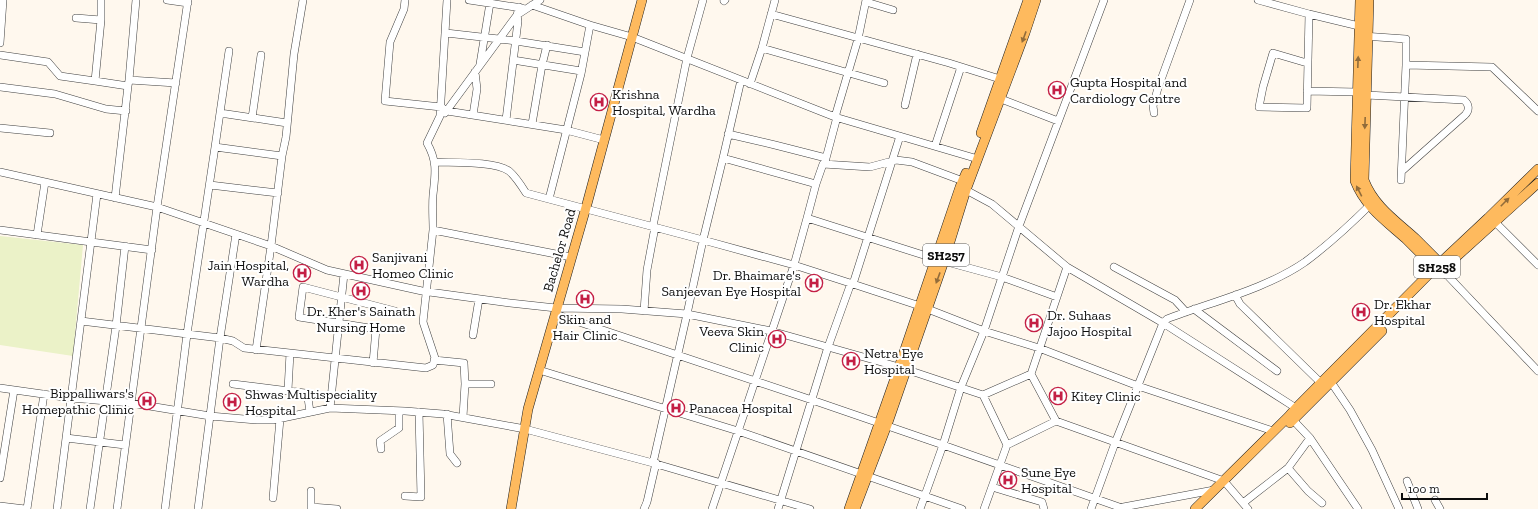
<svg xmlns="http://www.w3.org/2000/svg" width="1538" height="509" font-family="'Zilla Slab',serif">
<rect width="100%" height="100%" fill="#fff8ee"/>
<path fill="#ebf2c8" d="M0 236 83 245 73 356 0 345Z"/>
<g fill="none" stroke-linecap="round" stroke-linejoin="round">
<defs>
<path id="minor" d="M136 0 129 80 176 83
M167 0 188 3
M405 0 404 9 390 42 385 101 441 107 447 111 566 130 604 140
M447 0 440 116 427 143C438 162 435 175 433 195 432 207 433 219 433 230L571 257
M469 0 522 8
M1104 0 1019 226 984 331 961 387 943 445 1122 508
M1258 0 1309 14 1363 27
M724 1 725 0
M866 2 893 10
M532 5 590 25
M771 14 949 63 1000 79
M76 18 101 20 95 81 128 86 129 80
M101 20V0
M446 33 516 41 585 52
M1363 36 1406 39V65L1401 180
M0 43 3 0
M762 48 884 83
M0 55 48 62 60 76 95 81
M513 60 581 71
M1307 63 1273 53 1263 87 1259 107 1307 108 1309 14
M480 64 490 3
M1406 65 1492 67 1538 111
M750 84 762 48 775 0
M0 87 55 94 106 109 126 111
M1307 91 1357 92
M1366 95 1464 100C1469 104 1470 110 1465 115L1402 171
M1001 99 1058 121
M905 105 917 54
M220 113 287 123
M445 113 517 15 540 0
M1154 113 1153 106 1158 88 1190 0
M473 115 477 89 475 72
M835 117 858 39 866 0
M252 118 261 55
M506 120 518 21 517 15 519 7
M532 124 542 65 547 45
M0 128 50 133
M728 134 775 145 826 158
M935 146 961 67
M215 147 229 51
M723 158 741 80
M434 162C453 163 494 161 509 171 516 177 521 185 526 193L703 240 794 265 853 284 920 306 984 331 1039 348 1138 386 1273 431
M825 162 837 117
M0 172 157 207 271 246 327 270 422 291 510 303 556 308 622 309 687 314 771 331 899 367 983 395 1031 374
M816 184 823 164 870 167 896 160 912 162 963 181
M210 185 278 193
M966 190 992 204 1067 267 1031 374 1056 421
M115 198 128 86
M549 199 581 74 590 25 632 37 835 117 978 159
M1495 222 1538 265
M653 226 687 58 703 0
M0 230 152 250
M37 235 45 182
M1067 267 1163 323 1115 443 1091 509
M1114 267 1175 300 1186 312
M1440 272 1448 276 1538 371
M853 284 900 136
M1235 295 1240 304 1321 383
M1194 309 1277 371
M644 311 647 270 655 227
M555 314 812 400 943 445 920 509
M81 321 220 338 233 341 244 348 426 368 433 365 435 358 423 322 433 230
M473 335 479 299
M256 350 271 246 282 156
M434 360 464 363 465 384 463 417
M373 363 376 329 299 317 303 287 395 311
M539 370 738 431 962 509
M1331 382 1350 410 1372 450 1399 509
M233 384 305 393 308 398 310 412
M465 384H491
M0 388 71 398 131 403 210 416 257 420H273L330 408 405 411 443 414 525 429 653 463
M288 390 290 353
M983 395 1007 445 984 509
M330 408 344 274
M1296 408 1163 323 1167 319C1211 302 1266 289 1305 262 1328 245 1353 222 1373 202
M447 414 450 454 457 463
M1293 420 1310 438 1358 509
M66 438 125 445
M1007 445 1056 421 1224 481 1248 509
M381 449 380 441 399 428V411
M1288 468 1308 491 1322 503
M0 478 14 390
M1407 481 1418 509
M992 487 1042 502 1044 509
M405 496 421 497 419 412
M273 498 280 419
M1435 500 1440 509
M1243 503 1288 468 1310 438
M0 506 25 509
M311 507 337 509
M1118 508 1214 490
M27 509 44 394
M57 509 97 194
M90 509 116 326 125 246
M117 509 157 207 188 0
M165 509 187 334 215 147 282 156 286 137 294 54 303 0
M198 509 220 338 236 234
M311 509V491
M644 509 647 502 656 463
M712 509 794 265 807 218
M778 509 828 347 851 283
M810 509 653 463 687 314 703 240 723 158 816 184 807 218 936 259 1002 277 1057 297"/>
<path id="major" d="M1360 0 1355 181C1365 207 1386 221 1406 239 1417 250 1428 261 1439 272
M1369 0 1364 180C1374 206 1395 220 1415 238 1424 247 1434 257 1443 266
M981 133 1028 0
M1444 268 1538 183
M1290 423 1382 331
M511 509 528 409 587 204 642 0
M849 509 899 367 960 187 966 173
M855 509 887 425 944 261 966 190 1025 33 1036 0
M1195 509 1288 417 1296 408 1440 263 1488 218 1538 169"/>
</defs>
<use href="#minor" stroke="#404040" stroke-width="8"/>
<use href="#major" stroke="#1e1e1e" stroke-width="10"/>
<use href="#minor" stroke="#fff" stroke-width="7"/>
<use href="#major" stroke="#feba5e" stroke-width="9"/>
</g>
<defs><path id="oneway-solid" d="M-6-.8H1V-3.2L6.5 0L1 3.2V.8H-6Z"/></defs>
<g fill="#926c3a">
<use href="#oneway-solid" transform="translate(1024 37) rotate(110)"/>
<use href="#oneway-solid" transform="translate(1358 62) rotate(-88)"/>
<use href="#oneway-solid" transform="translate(1365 123) rotate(92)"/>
<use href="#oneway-solid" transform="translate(1359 191) rotate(-117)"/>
<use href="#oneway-solid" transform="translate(1505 202) rotate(-45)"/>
<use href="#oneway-solid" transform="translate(938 278) rotate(110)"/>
</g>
<defs>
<symbol id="hospital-ring" viewBox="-11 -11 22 22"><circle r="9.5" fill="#fff" stroke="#c41f45" stroke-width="1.5"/><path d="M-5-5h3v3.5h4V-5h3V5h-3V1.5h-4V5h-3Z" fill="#c41f45"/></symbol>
</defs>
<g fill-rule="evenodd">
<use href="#hospital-ring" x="1047" y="80" width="20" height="20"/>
<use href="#hospital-ring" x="589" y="92" width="20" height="20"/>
<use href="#hospital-ring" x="349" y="255" width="20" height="20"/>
<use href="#hospital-ring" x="292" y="263" width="20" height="20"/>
<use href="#hospital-ring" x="804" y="273" width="20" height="20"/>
<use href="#hospital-ring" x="351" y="281" width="20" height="20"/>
<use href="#hospital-ring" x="575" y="289" width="20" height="20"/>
<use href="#hospital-ring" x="1351" y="302" width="20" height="20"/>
<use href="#hospital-ring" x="1024" y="313" width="20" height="20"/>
<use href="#hospital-ring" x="767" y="329" width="20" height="20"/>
<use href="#hospital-ring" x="841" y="351" width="20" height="20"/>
<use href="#hospital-ring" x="1048" y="386" width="20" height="20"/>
<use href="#hospital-ring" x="137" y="391" width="20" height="20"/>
<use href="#hospital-ring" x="222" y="392" width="20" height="20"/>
<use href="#hospital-ring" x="666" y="398" width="20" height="20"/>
<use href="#hospital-ring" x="998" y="470" width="20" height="20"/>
</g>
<g text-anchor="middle" stroke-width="4" stroke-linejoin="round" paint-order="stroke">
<g fill="#fff" stroke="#565656" stroke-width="1">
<rect x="923" y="244" width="46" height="22" rx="3"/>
<rect x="1414" y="256" width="46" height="22" rx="3"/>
</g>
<g font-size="13" font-weight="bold" fill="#0d0d0d">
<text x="946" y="260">SH257</text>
<text x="1437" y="272">SH258</text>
</g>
<g font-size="14" fill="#0d0d0d" stroke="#fff" text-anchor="start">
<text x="1070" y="87">Gupta Hospital and<tspan x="1070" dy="16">Cardiology Centre</tspan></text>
<text x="612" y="99">Krishna<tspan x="612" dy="16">Hospital, Wardha</tspan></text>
<text x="372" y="262">Sanjivani<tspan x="372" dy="16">Homeo Clinic</tspan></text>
<text x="289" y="270" text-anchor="end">Jain Hospital,<tspan x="289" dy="16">Wardha</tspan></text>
<text x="801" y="280" text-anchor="end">Dr. Bhaimare's<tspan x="801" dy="16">Sanjeevan Eye Hospital</tspan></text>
<text x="1374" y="309">Dr. Ekhar<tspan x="1374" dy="16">Hospital</tspan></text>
<text x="361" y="316" text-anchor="middle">Dr. Kher's Sainath<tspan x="361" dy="16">Nursing Home</tspan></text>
<text x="1047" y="320">Dr. Suhaas<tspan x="1047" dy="16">Jajoo Hospital</tspan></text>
<text x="585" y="324" text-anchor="middle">Skin and<tspan x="585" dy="16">Hair Clinic</tspan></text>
<text x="764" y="336" text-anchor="end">Veeva Skin<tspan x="764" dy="16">Clinic</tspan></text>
<text x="864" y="358">Netra Eye<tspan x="864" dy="16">Hospital</tspan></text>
<text x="134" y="398" text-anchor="end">Bippalliwars's<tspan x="134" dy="16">Homepathic Clinic</tspan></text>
<text x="245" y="399">Shwas Multispeciality<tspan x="245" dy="16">Hospital</tspan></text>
<text x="1071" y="401">Kitey Clinic</text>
<text x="689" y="413">Panacea Hospital</text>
<text x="1021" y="477">Sune Eye<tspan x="1021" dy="16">Hospital</tspan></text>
</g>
<g font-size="14" fill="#0d0d0d" stroke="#fff">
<text transform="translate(559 250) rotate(-74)" y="5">Bachelor Road</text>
</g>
</g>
<path d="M1402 493v6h85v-6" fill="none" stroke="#0d0d0d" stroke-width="2"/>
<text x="1408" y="493" font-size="12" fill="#0d0d0d" stroke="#ffffff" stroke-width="3" paint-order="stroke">100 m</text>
</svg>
